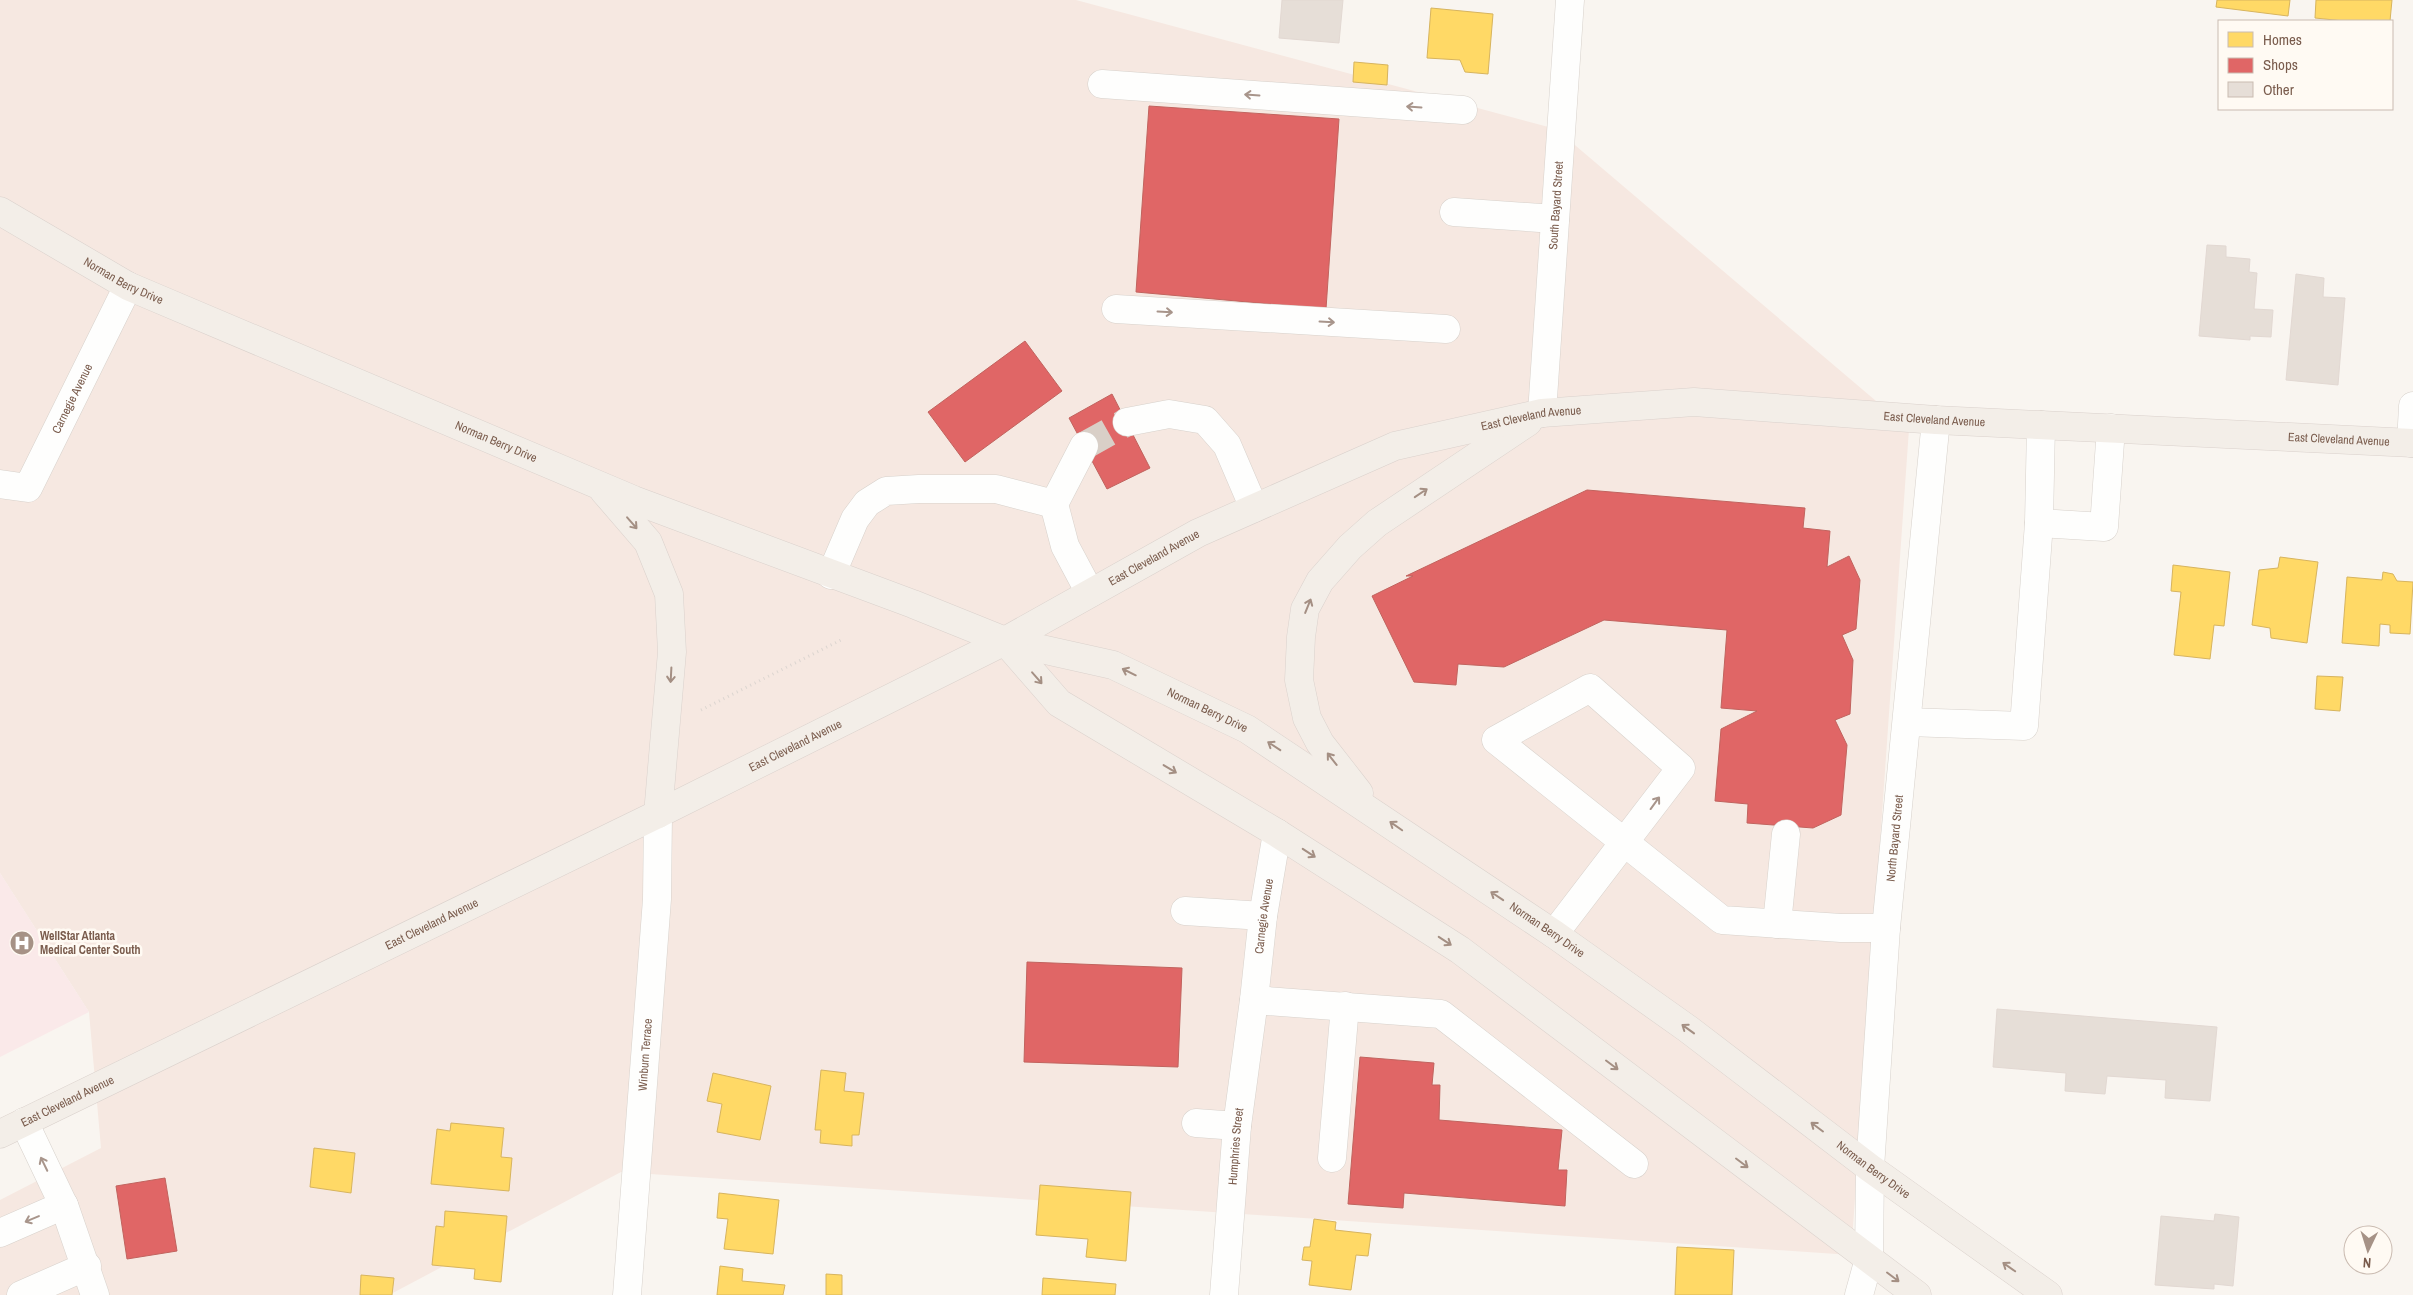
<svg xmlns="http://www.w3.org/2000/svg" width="2413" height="1295" font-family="'Archivo Narrow',sans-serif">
<rect width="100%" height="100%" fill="#f9f5f0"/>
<path fill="#f6e8e1" d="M0 0H1076L1556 129 1909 429 1851 1255 621 1172 389 1295H0V1200L101 1148 89 1012 0 873Z"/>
<path fill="#fae9e9" d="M0 873 89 1012 0 1057Z"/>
<path fill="#ffd966" stroke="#d7b45e" d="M2217 0H2290L2288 16 2216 7Z
M2316 0H2392L2390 21H2344L2315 18Z
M1431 8 1493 14 1488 74 1465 72 1460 60 1427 58Z
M1354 62 1388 65 1387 85 1353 82Z
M2280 557 2318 562 2307 643 2271 638 2270 628 2252 625 2259 570 2278 568Z
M2173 565 2230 572 2224 626 2214 625 2210 659 2174 655 2181 592 2171 591Z
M2383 572 2393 574 2397 581 2413 582 2410 634 2390 633V625L2380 624 2379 646 2342 643 2347 577 2382 580Z
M2317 676 2343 677 2340 711 2315 709Z
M821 1070 846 1073 844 1091 864 1093 859 1135H852V1146L820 1143 821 1130H815Z
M713 1073 771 1086 760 1140 717 1132 722 1104 707 1101Z
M451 1123 504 1128 501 1157 512 1158 509 1191 431 1184 437 1129 450 1131Z
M314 1148 355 1153 351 1193 310 1187Z
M1040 1185 1131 1192 1126 1261 1086 1257 1088 1239 1036 1235Z
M719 1193 779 1200 773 1254 724 1249 728 1219 717 1218Z
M445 1211 507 1216 501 1282 474 1279 475 1269 432 1265 436 1226 444 1227Z
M1314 1219 1336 1222 1335 1230 1371 1234 1368 1256 1356 1255 1351 1290 1309 1285 1312 1261 1302 1260 1304 1247H1310Z
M1677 1247 1734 1250 1732 1295H1675Z
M720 1266 743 1269 742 1281 785 1285 783 1295H717Z
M826 1274 842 1275V1295H826Z
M361 1275 394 1278 392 1295H360Z
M1043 1278 1116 1284 1115 1295H1042Z"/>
<path fill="#e06666" stroke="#c1635e" d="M1149 106 1339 119 1326 309 1136 292Z
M1025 341 1062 391 965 462 928 412Z
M1112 394 1150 468 1107 489 1069 418Z
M1587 490 1805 508 1803 528 1830 531 1827 567 1849 556 1860 580 1856 629 1842 635 1853 660 1850 714 1835 720 1847 745 1841 815 1813 828 1747 823 1748 804 1715 801 1721 729 1757 711 1721 708 1727 630 1604 620 1504 667 1458 664 1456 685 1414 682 1372 596 1413 576H1406Z
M1027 962 1182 968 1178 1067 1024 1062Z
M1360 1057 1434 1063 1432 1085H1440L1439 1120 1562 1130 1558 1170H1567L1565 1206 1404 1193 1403 1208 1348 1204Z
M165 1178 177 1251 127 1259 116 1186Z"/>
<path fill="#e6ded7" stroke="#e2d8d2" d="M1282 0H1343L1339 43 1279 38Z
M2207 245 2226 246V257L2250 259 2249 272 2257 273 2254 309 2273 310 2271 337 2250 336V340L2199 336Z
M2296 274 2324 278 2323 297 2345 298 2338 385 2286 380Z
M1997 1009 2217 1027 2210 1101 2165 1098 2166 1080 2107 1076 2105 1094 2065 1091 2066 1073 1993 1067Z
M2215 1214 2239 1217 2233 1286 2214 1284V1289L2155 1285 2161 1216 2214 1221Z"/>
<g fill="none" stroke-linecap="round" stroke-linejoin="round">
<path stroke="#d9cfc7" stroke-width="28" stroke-dasharray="28 14" stroke-linecap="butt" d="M1084 446 1127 422"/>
<defs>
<g id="minor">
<path d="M1102 84 1463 110"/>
<path d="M1454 212 1555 219"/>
<path d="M1116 309 1446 329"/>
<path id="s1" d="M1542 413 1570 0"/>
<path d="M1127 422 1169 414 1205 420 1227 445 1254 508"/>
<path d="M2041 425 2039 523 2104 527 2111 428"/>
<path d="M2411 443 2413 406"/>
<path d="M1084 446 1054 504 1065 546 1090 593"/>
<path id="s2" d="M0 484 28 488 128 286"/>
<path d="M831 575 855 519 867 503 886 491 919 489H996L1054 504"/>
<path d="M1907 722 2024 726 2039 523"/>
<path d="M1185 911 1263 916"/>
<path d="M1777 924 1786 834"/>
<path d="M1554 934 1681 768 1590 688 1496 740 1722 920 1841 928H1886"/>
<path d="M1254 1000 1441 1014 1634 1164"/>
<path d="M24 1122 65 1208 95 1295"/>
<path d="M1196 1123 1237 1126"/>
<path d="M1332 1158 1345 1006"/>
<path d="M0 1233 64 1205"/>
<path d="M21 1295 87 1266"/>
<path id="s3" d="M627 1295 657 899 658 814"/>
<path id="s4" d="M1224 1295 1237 1126 1254 1000 1263 916 1277 833"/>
<path id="s5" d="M1859 1295 1869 1259 1870 1168 1886 928 1936 420"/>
</g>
<g id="major">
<path id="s6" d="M0 211 128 286 634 500 913 604 1005 641 1113 665 1247 729 1554 934 1688 1029 1870 1168 2048 1295"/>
<path d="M604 491 648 542 669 594 672 652 658 814"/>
<path d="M1005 641 1059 703 1277 833 1460 950 1917 1295"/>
<path d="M1359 793 1320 743 1307 718 1299 680 1301 637 1305 609 1320 581 1350 547 1377 523 1528 422"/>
<path id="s7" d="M0 1134 658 814 1005 641 1198 533 1395 446 1542 413 1694 402 1936 420 2413 443"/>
</g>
</defs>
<use href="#minor" stroke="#d7d1cb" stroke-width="29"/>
<use href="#major" stroke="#dad1cc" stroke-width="29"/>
<path stroke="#dcd5d0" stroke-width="3" stroke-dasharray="1 4" stroke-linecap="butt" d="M701 710 841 640"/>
<use href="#minor" stroke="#fefefd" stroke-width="28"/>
<use href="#major" stroke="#f3eee8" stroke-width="28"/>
</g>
<defs><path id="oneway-shaft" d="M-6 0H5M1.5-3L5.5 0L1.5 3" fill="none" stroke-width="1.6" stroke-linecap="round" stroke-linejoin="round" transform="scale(1.25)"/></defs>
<g stroke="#a8958b">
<use href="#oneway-shaft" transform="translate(1252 95) rotate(-176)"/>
<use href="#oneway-shaft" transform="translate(1414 107) rotate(-176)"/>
<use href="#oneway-shaft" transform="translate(1165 312) rotate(3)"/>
<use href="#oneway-shaft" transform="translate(1327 322) rotate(3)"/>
<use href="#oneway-shaft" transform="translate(1655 803) rotate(-54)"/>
<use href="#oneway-shaft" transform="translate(44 1164) rotate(-116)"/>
<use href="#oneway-shaft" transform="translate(32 1219) rotate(157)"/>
</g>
<g stroke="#a48f83">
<use href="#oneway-shaft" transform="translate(1421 493) rotate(-34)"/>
<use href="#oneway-shaft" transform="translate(632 523) rotate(49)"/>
<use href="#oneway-shaft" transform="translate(1308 606) rotate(-68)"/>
<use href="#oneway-shaft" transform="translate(1129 672) rotate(-154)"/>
<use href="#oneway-shaft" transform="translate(671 675) rotate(93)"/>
<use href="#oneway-shaft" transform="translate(1037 678) rotate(49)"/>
<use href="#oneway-shaft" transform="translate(1274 746) rotate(-147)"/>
<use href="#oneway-shaft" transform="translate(1332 759) rotate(-128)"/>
<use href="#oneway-shaft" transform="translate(1170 769) rotate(31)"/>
<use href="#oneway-shaft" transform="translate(1396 826) rotate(-145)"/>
<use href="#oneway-shaft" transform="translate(1309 853) rotate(33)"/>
<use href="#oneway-shaft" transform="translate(1497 896) rotate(-146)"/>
<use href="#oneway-shaft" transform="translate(1445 941) rotate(33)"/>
<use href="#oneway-shaft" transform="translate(1688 1029) rotate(-144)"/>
<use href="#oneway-shaft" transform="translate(1612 1065) rotate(37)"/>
<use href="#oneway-shaft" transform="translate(1817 1127) rotate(-143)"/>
<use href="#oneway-shaft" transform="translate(1742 1163) rotate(37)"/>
<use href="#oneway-shaft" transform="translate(2009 1267) rotate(-145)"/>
<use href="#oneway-shaft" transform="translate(1893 1277) rotate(37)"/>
</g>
<defs>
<symbol id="hospital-disc" viewBox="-11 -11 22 22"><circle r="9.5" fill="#a69286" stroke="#fffaf3"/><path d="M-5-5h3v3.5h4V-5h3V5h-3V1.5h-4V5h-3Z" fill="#fff"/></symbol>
</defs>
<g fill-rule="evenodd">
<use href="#hospital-disc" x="8" y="929" width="28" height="28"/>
</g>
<g text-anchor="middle" stroke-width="5" stroke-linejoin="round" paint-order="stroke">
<g font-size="12" fill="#7a5c4d" stroke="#fffaf3">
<text dy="4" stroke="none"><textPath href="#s1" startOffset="208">South Bayard Street</textPath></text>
<text dy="4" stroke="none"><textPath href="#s6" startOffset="142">Norman Berry Drive</textPath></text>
<text dy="4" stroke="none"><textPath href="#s2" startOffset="128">Carnegie Avenue</textPath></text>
<text dy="4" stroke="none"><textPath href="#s7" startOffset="1695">East Cleveland Avenue</textPath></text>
<text dy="4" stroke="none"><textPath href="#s7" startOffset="2100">East Cleveland Avenue</textPath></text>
<text dy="4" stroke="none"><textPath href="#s7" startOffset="2505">East Cleveland Avenue</textPath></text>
<text dy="4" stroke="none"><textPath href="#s6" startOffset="548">Norman Berry Drive</textPath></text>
<text dy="4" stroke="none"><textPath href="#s7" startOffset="1290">East Cleveland Avenue</textPath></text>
<text dy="4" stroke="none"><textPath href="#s6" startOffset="1310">Norman Berry Drive</textPath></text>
<text dy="4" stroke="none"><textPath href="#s7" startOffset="885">East Cleveland Avenue</textPath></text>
<text dy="4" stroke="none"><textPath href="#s5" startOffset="459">North Bayard Street</textPath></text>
<text dy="4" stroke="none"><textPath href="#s4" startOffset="381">Carnegie Avenue</textPath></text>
<text dy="4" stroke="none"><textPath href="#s7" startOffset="480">East Cleveland Avenue</textPath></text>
<text dy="4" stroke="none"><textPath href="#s6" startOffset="1715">Norman Berry Drive</textPath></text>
<text dy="4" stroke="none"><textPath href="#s3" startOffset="241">Winburn Terrace</textPath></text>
<text dy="4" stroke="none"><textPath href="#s7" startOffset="75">East Cleveland Avenue</textPath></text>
<text dy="4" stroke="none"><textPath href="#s4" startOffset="149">Humphries Street</textPath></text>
<text dy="4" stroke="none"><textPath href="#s6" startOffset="2120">Norman Berry Drive</textPath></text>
</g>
<g font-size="12" font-weight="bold" fill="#7a5c4d" stroke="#fffaf3" text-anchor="start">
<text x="40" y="940">WellStar Atlanta<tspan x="40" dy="14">Medical Center South</tspan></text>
</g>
</g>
<rect x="2218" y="20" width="175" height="90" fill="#fffaf3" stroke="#cabbb1"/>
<rect x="2228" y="32" width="25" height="15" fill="#ffd966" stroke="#cabbb1"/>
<text x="2263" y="45" font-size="15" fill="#7a5c4d">Homes</text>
<rect x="2228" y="58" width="25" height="15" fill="#e06666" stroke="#cabbb1"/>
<text x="2263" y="70" font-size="15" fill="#7a5c4d">Shops</text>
<rect x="2228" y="82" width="25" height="15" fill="#e6ded7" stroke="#cabbb1"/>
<text x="2263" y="95" font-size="15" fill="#7a5c4d">Other</text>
<g transform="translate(2368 1250) rotate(184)"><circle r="24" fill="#fffaf3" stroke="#cabbb1"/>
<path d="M0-4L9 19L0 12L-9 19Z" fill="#a69286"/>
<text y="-8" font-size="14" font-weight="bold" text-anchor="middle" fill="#7a5c4d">N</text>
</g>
</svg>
